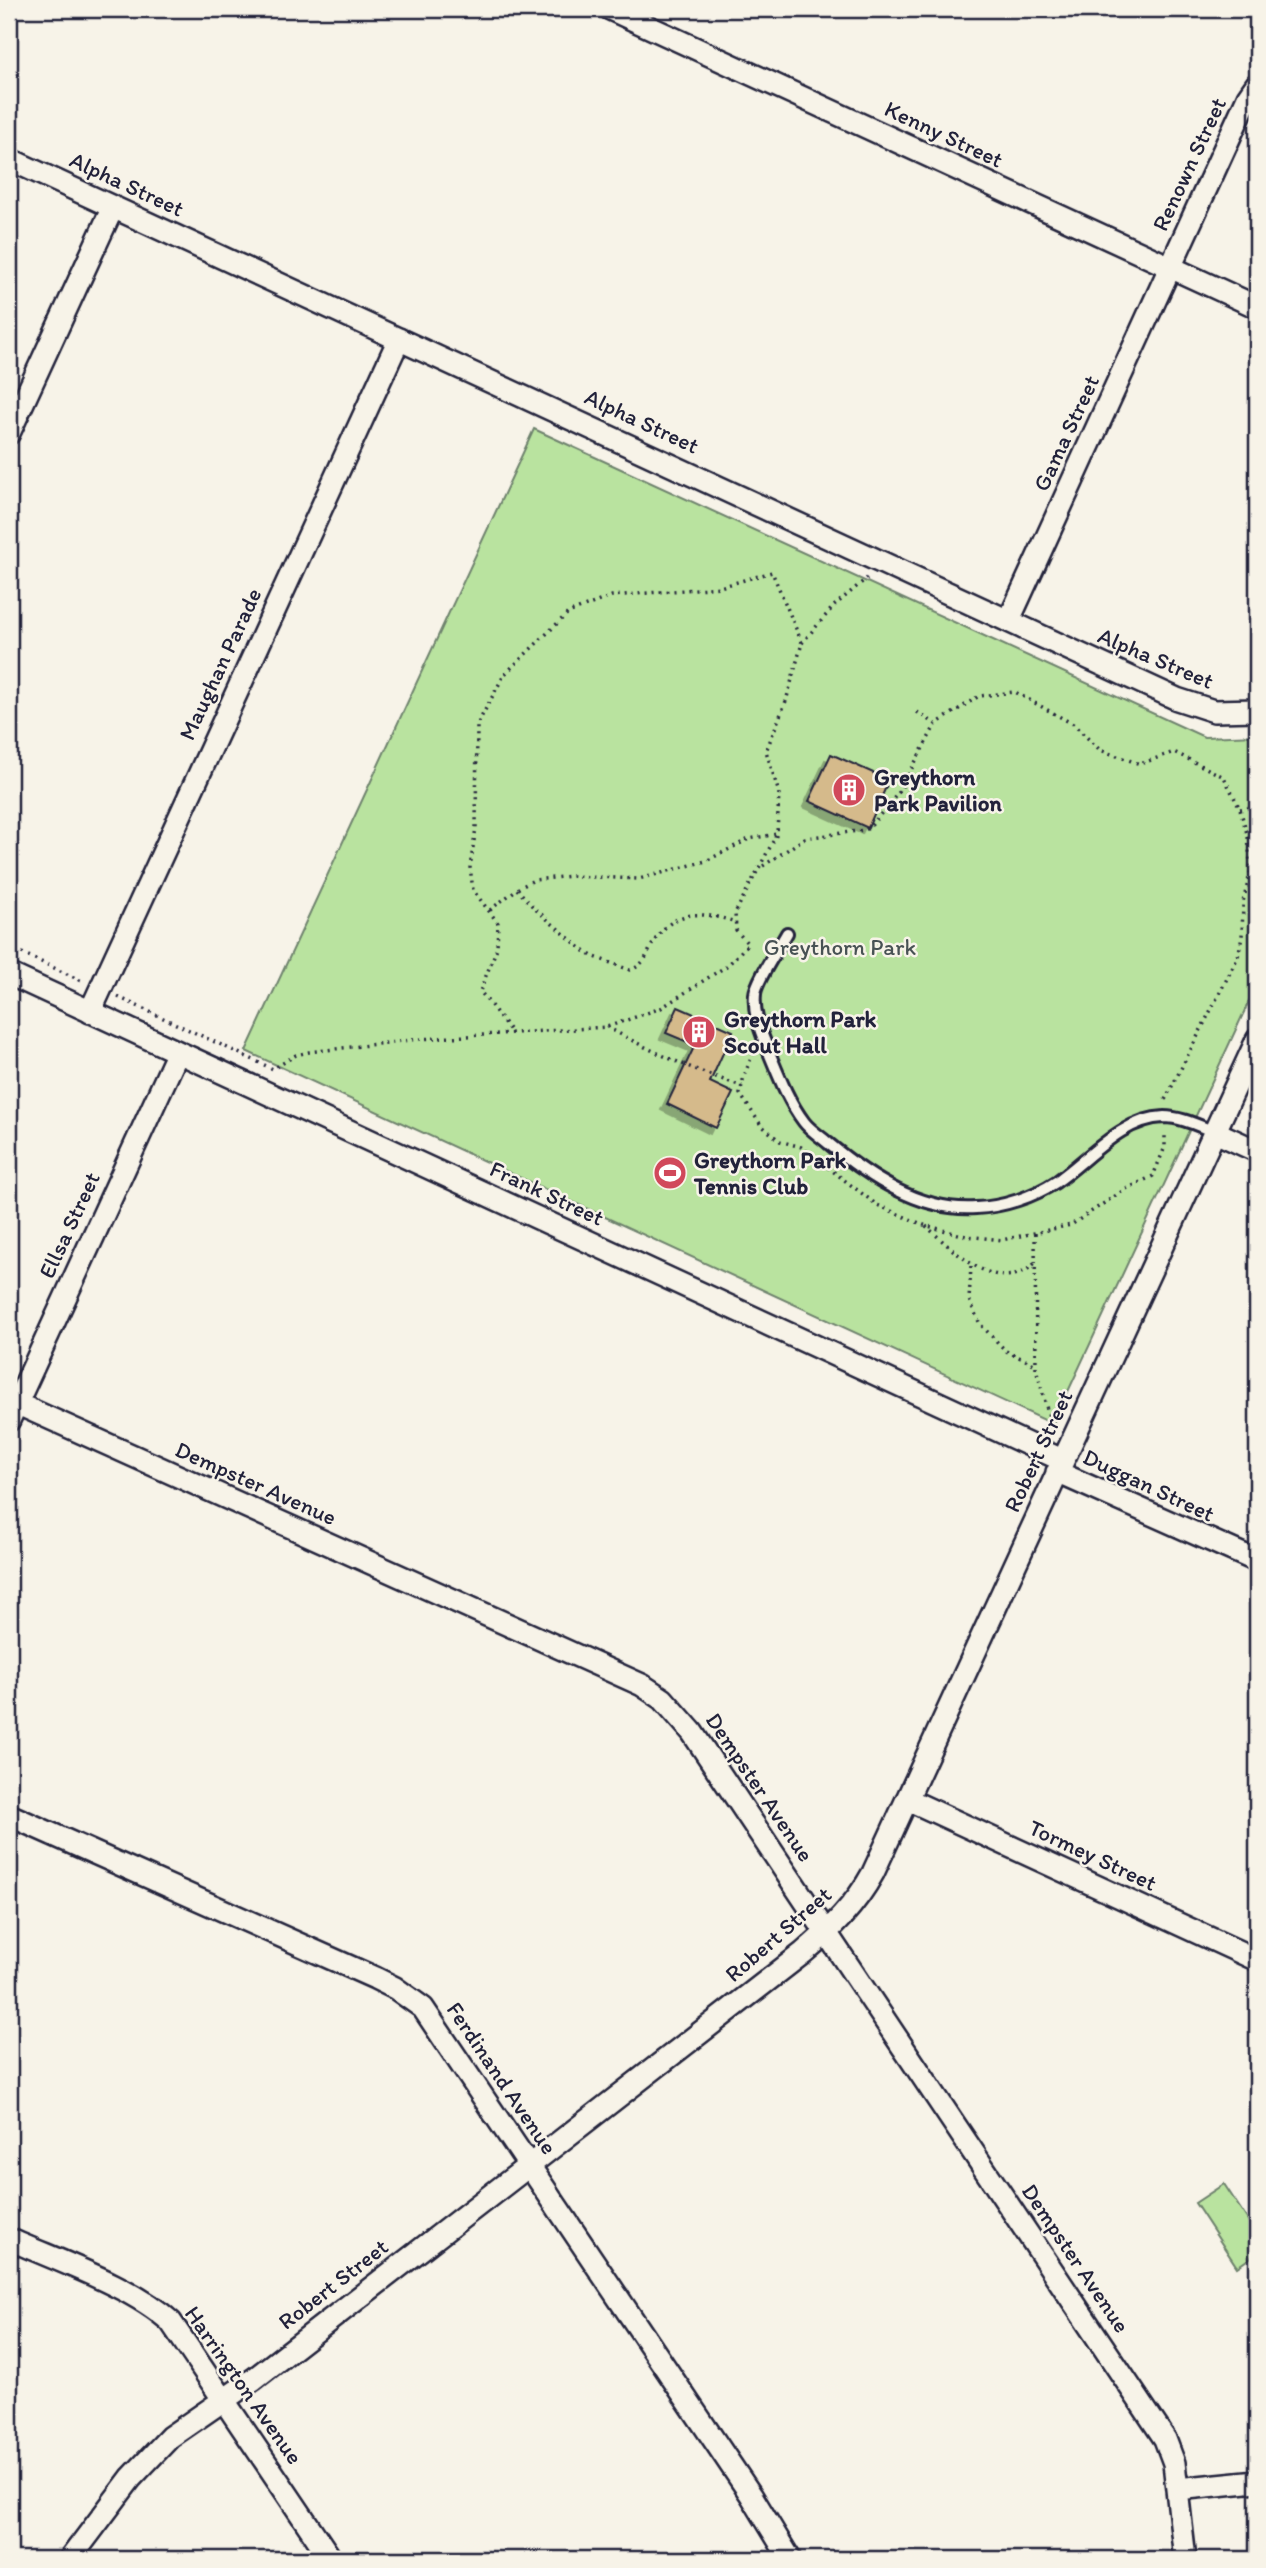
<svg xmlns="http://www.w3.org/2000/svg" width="1266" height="2568" font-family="Itim,sans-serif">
<defs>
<filter id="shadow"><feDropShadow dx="-6" dy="6" stdDeviation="0" flood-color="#0004"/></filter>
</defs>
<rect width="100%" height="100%" fill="#f7f3e8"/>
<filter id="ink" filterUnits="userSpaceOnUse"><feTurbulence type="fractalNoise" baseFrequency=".0143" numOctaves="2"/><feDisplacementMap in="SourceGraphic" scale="14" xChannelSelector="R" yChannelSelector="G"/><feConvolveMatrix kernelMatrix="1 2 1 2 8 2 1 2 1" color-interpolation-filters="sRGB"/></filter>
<g filter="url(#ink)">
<path fill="#b9e39f" stroke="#6e826d" stroke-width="2" d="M534 429 1204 737 1257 735V984L1053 1424 246 1051Z
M1224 2184 1257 2234V2253L1237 2267 1195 2203Z"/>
<path fill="#d5ba8b" stroke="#22223b" stroke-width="2" filter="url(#shadow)" d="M831 754 889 780 868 828 809 801Z
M678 1007 733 1031 710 1082 733 1093 716 1128 667 1104 695 1045 666 1033Z"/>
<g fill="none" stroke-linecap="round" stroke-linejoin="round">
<defs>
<path id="lane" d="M787 933C780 946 756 981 755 994 753 1014 761 1032 768 1050 778 1074 788 1101 804 1122 810 1130 820 1136 828 1143 868 1176 920 1212 976 1208 1003 1207 1033 1197 1056 1182 1088 1160 1122 1118 1164 1117 1181 1117 1199 1126 1215 1132"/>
<path id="street" d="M610 9 1257 307
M9 159 1177 699 1214 711 1257 710
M9 433 113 207
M1009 620 1248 97 1257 84
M9 974 1062 1460
M90 1012 399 339
M1215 1132 1257 1151
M9 1400 642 1685 663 1699 692 1732 1165 2439 1174 2463 1185 2559
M9 1420 178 1052
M1057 1472 1257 1561
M907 1799 1257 1960
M9 1815 375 1978 395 1988 423 2008 751 2495 790 2559
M9 2239C58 2261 132 2286 171 2322L331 2559
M1177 2489 1257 2481
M70 2559 131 2478 170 2437 254 2379 803 1953C831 1929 855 1906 873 1873L1257 1040"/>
</defs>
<use href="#lane" stroke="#22223b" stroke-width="16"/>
<use href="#street" stroke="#22223b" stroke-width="26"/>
<path stroke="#22223b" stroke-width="3.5" stroke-dasharray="2 5" stroke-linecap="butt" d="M802 643 834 606 867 578
M917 712 936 724
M1240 809 1257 807
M763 866 805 838 865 830 869 828 899 792 936 724 979 696 1015 692 1073 724 1100 750 1140 764 1174 752 1224 777 1240 809 1248 837 1251 870 1243 902 1242 937 1238 957 1165 1100
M517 889 534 908 583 950 592 956 630 970C642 966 646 958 651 947 672 908 699 911 736 922
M490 910 517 889 534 880 572 876 639 879 706 861 749 839 777 834
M9 947 82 981
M118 997 273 1069 296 1055 309 1052 420 1039 607 1027 661 1008 728 965 748 944 736 930 735 913 777 834 779 793 766 751 786 701 802 643 772 572 720 587 612 596 568 613 504 675 477 725 476 828 470 867 473 890 498 923 497 948 480 991 512 1033
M607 1027C650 1051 695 1071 742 1086
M753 1053 744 1076 740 1094 761 1125 780 1141 801 1147 877 1205 924 1225 966 1236 1002 1240 1071 1225 1124 1190 1153 1176 1165 1147V1132
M926 1226C953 1250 999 1299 1035 1263
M1035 1233 1036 1368 1053 1432
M971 1266 969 1300 980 1324 1006 1351 1036 1365"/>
<use href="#lane" stroke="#f7f3e8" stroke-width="10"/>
<use href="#street" stroke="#f7f3e8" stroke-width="21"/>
</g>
</g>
<defs>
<symbol id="building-disc" viewBox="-11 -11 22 22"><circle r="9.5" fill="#d1495b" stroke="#f7f3e8"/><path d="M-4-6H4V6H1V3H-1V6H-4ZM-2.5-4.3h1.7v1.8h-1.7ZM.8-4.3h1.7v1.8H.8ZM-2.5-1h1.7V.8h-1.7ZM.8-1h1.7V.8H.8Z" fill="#fff"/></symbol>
<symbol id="stadium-disc" viewBox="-11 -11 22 22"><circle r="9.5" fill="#d1495b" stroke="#f7f3e8"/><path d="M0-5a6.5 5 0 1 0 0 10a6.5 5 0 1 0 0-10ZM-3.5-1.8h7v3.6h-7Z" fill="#fff"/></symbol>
</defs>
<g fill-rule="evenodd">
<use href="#building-disc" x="830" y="771" width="38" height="38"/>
<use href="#building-disc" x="680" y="1013" width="38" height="38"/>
<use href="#stadium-disc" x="651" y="1154" width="38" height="38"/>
</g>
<g text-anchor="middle" stroke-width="5" stroke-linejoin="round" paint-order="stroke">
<g font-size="23" fill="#22223b" stroke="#f7f3e8">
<text transform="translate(944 134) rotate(25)" y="8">Kenny Street</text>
<text transform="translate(1189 164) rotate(-65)" y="8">Renown Street</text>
<text transform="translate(127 184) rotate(25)" y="8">Alpha Street</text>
<text transform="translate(642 421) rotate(25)" y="8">Alpha Street</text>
<text transform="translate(1066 433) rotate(-65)" y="8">Gama Street</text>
<text transform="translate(1156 658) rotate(23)" y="8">Alpha Street</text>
<text transform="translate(220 664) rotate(-65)" y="8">Maughan Parade</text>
<text transform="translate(547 1193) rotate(25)" y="8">Frank Street</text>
<text transform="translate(69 1225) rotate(-65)" y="8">Ellsa Street</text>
<text transform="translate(1038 1451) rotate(-65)" y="8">Robert Street</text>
<text transform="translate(256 1483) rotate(24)" y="8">Dempster Avenue</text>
<text transform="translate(1149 1485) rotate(25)" y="8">Duggan Street</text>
<text transform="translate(760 1787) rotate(56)" y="8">Dempster Avenue</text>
<text transform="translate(1093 1855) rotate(25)" y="8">Tormey Street</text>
<text transform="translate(778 1934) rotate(-41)" y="8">Robert Street</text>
<text transform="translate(502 2078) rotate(56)" y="8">Ferdinand Avenue</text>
<text transform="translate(1076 2258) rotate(56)" y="8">Dempster Avenue</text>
<text transform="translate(333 2284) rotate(-38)" y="8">Robert Street</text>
<text transform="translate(244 2385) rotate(55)" y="8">Harrington Avenue</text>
</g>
<g font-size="23" font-weight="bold" fill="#22223b" stroke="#f7f3e8" text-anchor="start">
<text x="874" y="785">Greythorn<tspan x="874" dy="26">Park Pavilion</tspan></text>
<text x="724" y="1027">Greythorn Park<tspan x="724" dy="26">Scout Hall</tspan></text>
<text x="694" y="1168">Greythorn Park<tspan x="694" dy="26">Tennis Club</tspan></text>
</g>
<g font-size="23" fill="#485254" stroke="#f7f3e8">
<text x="840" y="955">Greythorn Park</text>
</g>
</g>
<rect width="1266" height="2568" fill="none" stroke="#f7f3e8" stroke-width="35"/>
<rect x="18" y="18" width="1231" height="2533" fill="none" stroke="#22223b" stroke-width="2.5" filter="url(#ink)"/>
</svg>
